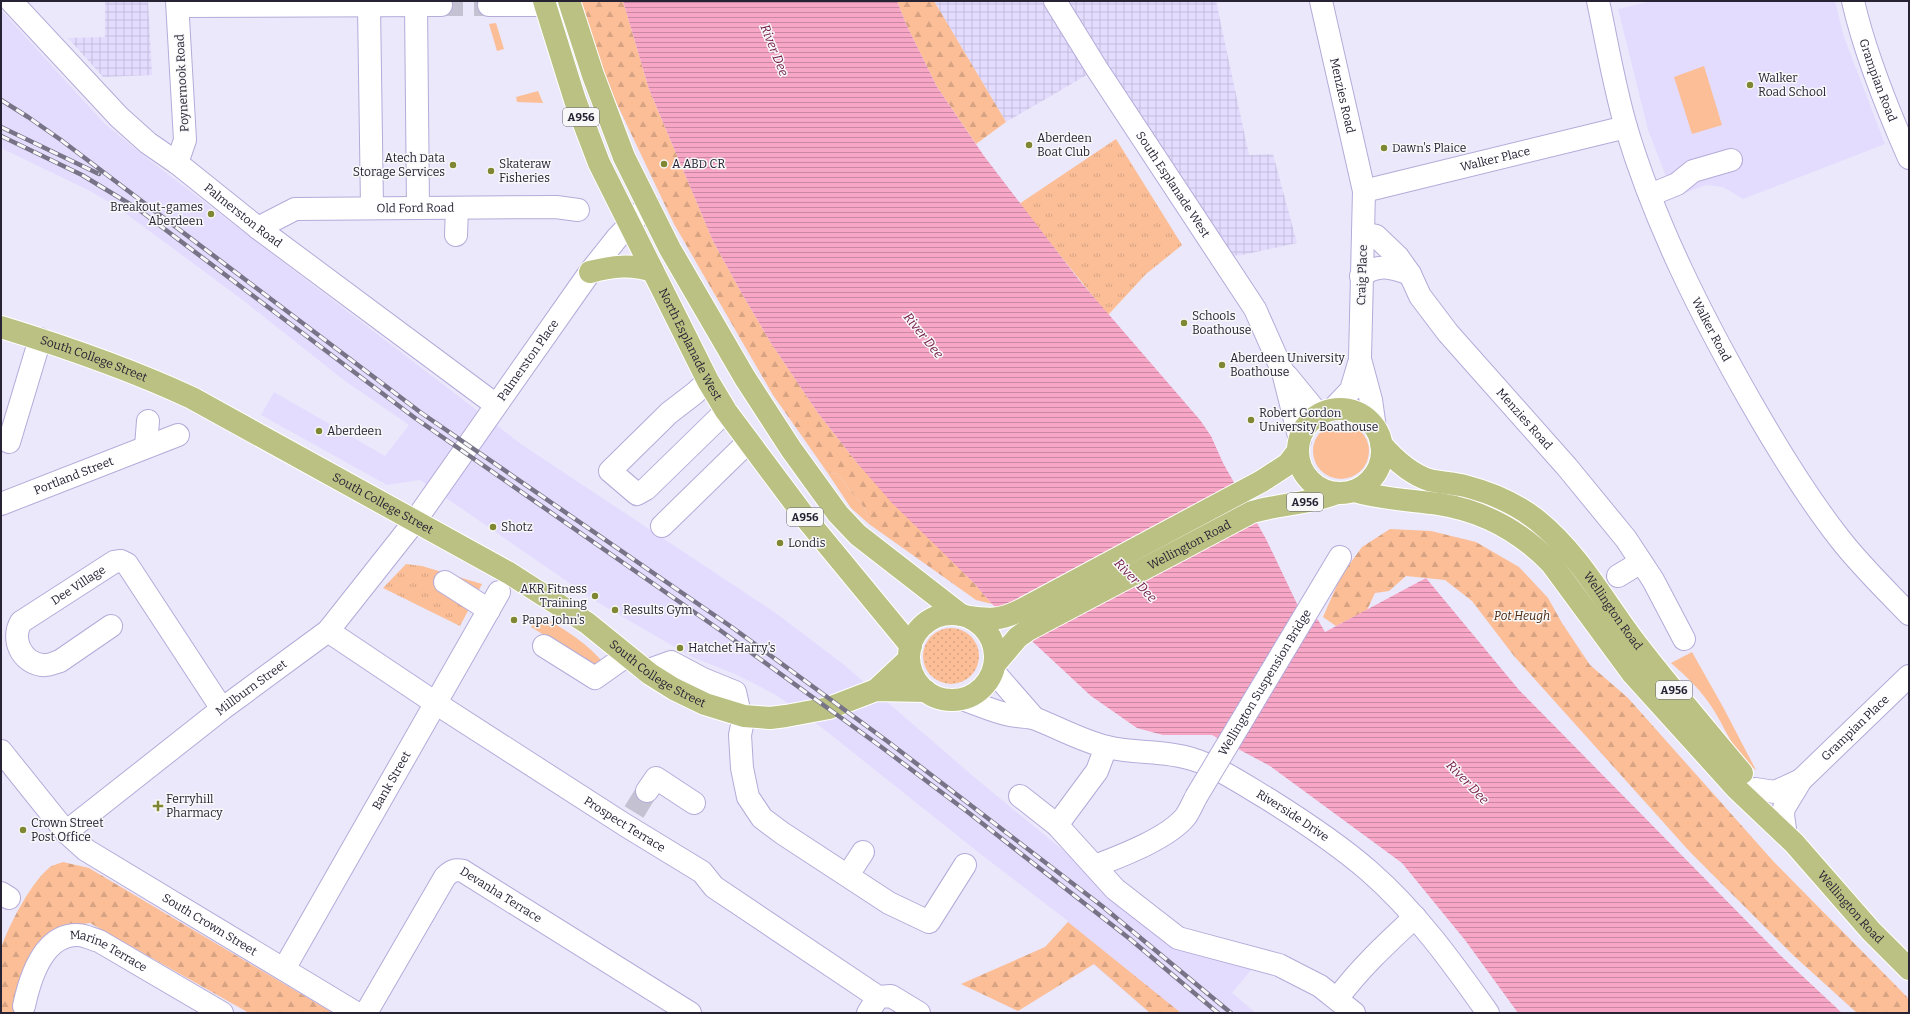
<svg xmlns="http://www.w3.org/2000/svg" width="1910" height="1014" font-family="Bitter,serif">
<defs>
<pattern id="industrial-grid" width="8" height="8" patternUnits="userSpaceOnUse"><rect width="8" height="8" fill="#e3dcfe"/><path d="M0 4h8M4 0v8" fill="none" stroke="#c3bcda"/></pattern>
<pattern id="forest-firs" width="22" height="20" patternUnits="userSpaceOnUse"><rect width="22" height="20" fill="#fbbe97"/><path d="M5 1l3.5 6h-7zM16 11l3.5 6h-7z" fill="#d7a383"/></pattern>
<pattern id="park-tufts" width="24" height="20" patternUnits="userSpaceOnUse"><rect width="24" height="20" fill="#fbbe97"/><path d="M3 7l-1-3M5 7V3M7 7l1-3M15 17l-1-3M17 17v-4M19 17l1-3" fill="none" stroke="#d7a383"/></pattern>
<pattern id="garden-dots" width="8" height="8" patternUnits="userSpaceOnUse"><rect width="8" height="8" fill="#fbbe97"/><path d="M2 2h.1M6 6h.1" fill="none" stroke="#d7a383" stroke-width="1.8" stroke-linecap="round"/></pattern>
<pattern id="water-rules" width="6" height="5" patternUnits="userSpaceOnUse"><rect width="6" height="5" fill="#f7a6c6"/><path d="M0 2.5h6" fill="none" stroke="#c887a2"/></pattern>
</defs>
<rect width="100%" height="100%" fill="#ebe8fb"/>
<path fill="#e3dcfe" d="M1652 1H1835L1844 37 1885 144 1743 199 1723 187 1706 185 1674 197 1648 130 1618 9Z
M1 10 104 123 144 156 521 444 777 614 843 664 980 782 1176 943 1256 964 1232 993 1256 1013H1150L1058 934 1068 921 978 852 821 727 776 695 735 674 692 657 597 602 420 480 387 485 261 415 274 392 385 456 409 425 345 381 244 301 117 207 90 191 1 148Z"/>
<path fill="url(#industrial-grid)" d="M105 1H148L152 75 103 77 68 38 105 37Z
M934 1H1216L1249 155 1273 154 1297 243 1242 255 1220 257 1097 69 1006 122Z"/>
<path fill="#fbbe97" d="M496 23 504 49 497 51 489 24Z
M1704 66 1722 125 1692 134 1674 77Z
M538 91 543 103 517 102 516 97Z
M1313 451a28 28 0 1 1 56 0a28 28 0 1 1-56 0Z
M827 472 837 474 866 510 869 524 851 508Z
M539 615C563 628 588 643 605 665L596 667 531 627Z
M1692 652 1723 707 1756 770C1735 756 1726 729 1713 709 1702 691 1687 677 1671 663Z"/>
<path fill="url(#forest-firs)" d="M580 1H623L649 89 713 241 741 292 771 343 818 413 858 464 973 582 992 604 976 600 869 524 866 510 837 474 827 472 773 395 674 224 597 62Z
M897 1H934L1006 122 976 144 937 87 906 24Z
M1390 529 1431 531 1476 542 1519 567 1548 598 1562 623 1590 665 1628 698 1774 862 1909 999V1013H1857L1794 956 1690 852 1514 656 1472 601 1445 580 1406 576 1389 591 1375 593 1367 610 1336 626 1323 617 1341 576 1362 547Z
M63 862 89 868 333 1013H249L90 923 63 927 43 937 26 969 22 1013H1V948C9 925 30 884 49 868 52 865 58 864 63 862Z
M1068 922 1181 1013H1150L1094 964 1018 1011 961 984 1045 947Z"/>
<path fill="url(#park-tufts)" d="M1116 139 1182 245 1146 274 1108 315 1019 204Z
M406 564 422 566 482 584 460 626 383 588Z"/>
<path fill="url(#garden-dots)" d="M923 656a28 28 0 1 1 56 0a28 28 0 1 1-56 0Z"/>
<path fill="url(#water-rules)" d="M623 1H897L906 24 937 87 984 156 1079 280 1200 420 1211 436 1223 463 1266 539 1299 608 1318 620 1325 632 1426 578 1519 690 1781 956 1842 1013H1518L1465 940 1402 863 1270 766 1212 735H1163L1137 728 1091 696 992 604 973 582 892 503 858 464 818 413 771 343 741 292 713 241 649 89Z"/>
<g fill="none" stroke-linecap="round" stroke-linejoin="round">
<path stroke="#c4c1d3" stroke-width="22" stroke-dasharray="22 11" stroke-linecap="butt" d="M441 5H489
M634 812 647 791"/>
<defs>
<g id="minor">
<path id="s1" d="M11 1 119 117 148 143 177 163 258 228 496 405"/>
<path id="s2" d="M1055 1 1097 69 1255 309 1283 372 1300 440"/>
<path id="s3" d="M1321 1 1364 191 1360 359 1371 400 1375 428"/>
<path id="s4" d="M1598 1C1607 43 1614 86 1626 127 1655 224 1702 317 1752 404 1779 451 1807 497 1840 539 1861 566 1886 590 1909 614"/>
<path id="s5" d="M1853 1C1865 54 1887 108 1909 158"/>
<path d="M416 5 418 208"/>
<path d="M489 5H545"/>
<path d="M178 6 441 5"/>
<path d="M369 6 372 207"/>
<path d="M177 163 185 140 177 1"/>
<path id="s6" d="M1364 191 1626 127"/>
<path d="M1650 195 1677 184 1693 171 1731 160"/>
<path id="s7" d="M258 228 295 209 556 207 578 210"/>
<path id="s8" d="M1363 233 1376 236 1398 257 1410 274 1420 296 1448 333 1567 467 1626 539 1653 580 1684 639"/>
<path d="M456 235 457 208"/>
<path d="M1361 276C1378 263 1391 267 1410 274"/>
<path d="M1287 376 1319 415"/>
<path d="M708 381 695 393 669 413 610 471 637 494 646 489 726 411"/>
<path d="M1332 410 1351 390 1360 360"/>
<path d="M9 442 40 339"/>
<path d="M146 447 148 421"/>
<path id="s9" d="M1 504 178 435"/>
<path d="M662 526 748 442"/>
<path d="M1618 576 1641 562"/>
<path d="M445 582 489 610"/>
<path id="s10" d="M111 626 60 661C54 663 48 666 42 665 21 662 11 639 21 622L114 562 121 561 127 564 222 709"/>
<path id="s11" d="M328 631 437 704 625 825 702 872 714 887 878 997 891 996 919 1013"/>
<path d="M544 646 595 678 626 656"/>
<path d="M646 671 671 662 703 679 735 692 740 714"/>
<path d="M993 671 1034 718"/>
<path id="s12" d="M962 699C978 704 994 712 1010 715 1019 717 1028 716 1036 719 1059 728 1082 741 1107 747 1135 754 1164 750 1192 759 1216 766 1246 786 1268 799 1303 821 1338 844 1369 871 1416 912 1452 962 1488 1013"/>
<path d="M744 716 740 735 742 768 748 797 762 818 782 833 889 903 929 922 965 865"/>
<path id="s13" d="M1 751 66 832 86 850 356 1013"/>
<path id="s14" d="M1220 757 1340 557"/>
<path d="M1755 789 1775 792 1801 780"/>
<path d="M647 791 656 778 694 803"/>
<path d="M1020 796 1057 825 1115 889 1178 938 1279 965 1320 986 1354 1013"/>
<path d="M1057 825 1097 771 1106 747"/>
<path id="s15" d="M1785 829 1783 815 1784 808 1801 780 1909 676"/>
<path id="s16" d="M66 832 222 709 328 631 415 521 590 272 617 238 648 205"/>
<path d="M1095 866C1121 856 1169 838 1186 816 1190 810 1193 803 1196 797"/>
<path d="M848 875 863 852"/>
<path d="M1 893 9 898"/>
<path id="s17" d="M284 969 499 592"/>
<path d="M1337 999C1360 968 1387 943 1415 917"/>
<path id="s18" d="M24 1006C30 978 43 934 78 935 84 935 92 939 99 941L222 1013"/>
<path id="s19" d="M366 1013 445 877C451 871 455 869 463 871L690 1013"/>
<path d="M868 1013 878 997"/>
</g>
<g id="major">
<path id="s20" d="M544 1 575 100 599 163 708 381 726 411 808 521 911 646"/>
<path d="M569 1 593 75 624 157 670 249 745 378 791 449 838 514 858 535 961 615"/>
<path d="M590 272C613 266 631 264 653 271"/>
<path id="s21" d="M1 327C66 347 130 369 192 398L509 573 587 623 650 674 674 689 705 704 744 716 770 718 786 716 829 708 876 690 926 691"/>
<circle cx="1340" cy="451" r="42"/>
<path id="s22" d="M1381 444C1395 460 1410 474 1429 480 1441 483 1454 483 1465 486 1492 493 1517 504 1538 521 1580 555 1606 605 1638 646 1671 689 1707 731 1742 773"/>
<path id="s23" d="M1354 491C1381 499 1410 500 1439 504 1484 511 1520 531 1551 563L1632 673 1737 789 1794 843 1871 931 1909 969"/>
<circle cx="952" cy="657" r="43"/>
<path d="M969 617C990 620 1000 620 1019 611L1262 481 1288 464 1298 451"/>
<path id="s24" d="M995 664 1018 637 1028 630 1252 512C1280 504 1309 504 1337 493"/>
<path d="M876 690 909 659"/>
</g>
</defs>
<use href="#minor" stroke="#b4abd9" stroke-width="24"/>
<use href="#major" stroke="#fff" stroke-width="24"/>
<use href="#minor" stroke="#fff" stroke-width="22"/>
<use href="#major" stroke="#bbc183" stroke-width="22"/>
<defs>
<path id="rail" d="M1 100 28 117 61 140 420 412 733 628 887 741 1102 906 1231 1013
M1 127 99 174
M1 136 82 175 138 209 415 418 717 628 880 746 969 813 1130 939 1218 1013"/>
</defs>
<use href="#rail" stroke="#787487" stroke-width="4.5"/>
<use href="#rail" stroke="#f8f8f8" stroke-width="3" stroke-dasharray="9" stroke-linecap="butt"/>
<defs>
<path id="minor-bridge" d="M1196 797 1220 757"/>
</defs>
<use href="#minor-bridge" stroke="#b4abd9" stroke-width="24" stroke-linecap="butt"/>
<use href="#minor-bridge" stroke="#fff" stroke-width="22"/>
</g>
<g fill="#7f8733" stroke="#f8f8f8" stroke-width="1.5">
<circle cx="1750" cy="85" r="4"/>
<circle cx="1029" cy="145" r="4"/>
<circle cx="1384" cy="148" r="4"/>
<circle cx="664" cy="164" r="4"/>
<circle cx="453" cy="165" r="4"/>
<circle cx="491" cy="171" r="4"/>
<circle cx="211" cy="214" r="4"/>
<circle cx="1184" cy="323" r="4"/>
<circle cx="1222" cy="365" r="4"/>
<circle cx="1251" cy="420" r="4"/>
<circle cx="319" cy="431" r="4"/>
<circle cx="493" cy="527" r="4"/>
<circle cx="780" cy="543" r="4"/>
<circle cx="595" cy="596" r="4"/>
<circle cx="615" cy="610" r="4"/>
<circle cx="514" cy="620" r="4"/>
<circle cx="680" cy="648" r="4"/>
<path d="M156 800h4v4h4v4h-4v4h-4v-4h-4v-4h4z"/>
<circle cx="23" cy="830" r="4"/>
</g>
<g text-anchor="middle" stroke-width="3" stroke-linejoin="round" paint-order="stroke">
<g fill="#f8f8f8" stroke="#666370" stroke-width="1">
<rect x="563" y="108" width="36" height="18" rx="3"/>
<rect x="1287" y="493" width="36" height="18" rx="3"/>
<rect x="787" y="508" width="36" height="18" rx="3"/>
<rect x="1656" y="681" width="36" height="18" rx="3"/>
</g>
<g font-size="11" font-weight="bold" fill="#272335">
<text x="581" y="121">A956</text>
<text x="1305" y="506">A956</text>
<text x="805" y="521">A956</text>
<text x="1674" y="694">A956</text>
</g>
<g font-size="12" fill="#272335" stroke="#f8f8f8" text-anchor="start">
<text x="1758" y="82">Walker<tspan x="1758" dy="14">Road School</tspan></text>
<text x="1037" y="142">Aberdeen<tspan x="1037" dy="14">Boat Club</tspan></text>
<text x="1392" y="152">Dawn's Plaice</text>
<text x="445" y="162" text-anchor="end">Atech Data<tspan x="445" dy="14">Storage Services</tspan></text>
<text x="499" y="168">Skateraw<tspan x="499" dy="14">Fisheries</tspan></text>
<text x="672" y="168">A ABD CR</text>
<text x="203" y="211" text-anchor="end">Breakout-games<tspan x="203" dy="14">Aberdeen</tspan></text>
<text x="1192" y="320">Schools<tspan x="1192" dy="14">Boathouse</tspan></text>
<text x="1230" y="362">Aberdeen University<tspan x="1230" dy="14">Boathouse</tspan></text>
<text x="1259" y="417">Robert Gordon<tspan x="1259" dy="14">University Boathouse</tspan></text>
<text x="327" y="435">Aberdeen</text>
<text x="501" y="531">Shotz</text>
<text x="788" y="547">Londis</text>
<text x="587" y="593" text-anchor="end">AKR Fitness<tspan x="587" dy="14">Training</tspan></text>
<text x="623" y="614">Results Gym</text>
<text x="522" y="624">Papa John's</text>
<text x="688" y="652">Hatchet Harry's</text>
<text x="166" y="803">Ferryhill<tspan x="166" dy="14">Pharmacy</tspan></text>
<text x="31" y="827">Crown Street<tspan x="31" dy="14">Post Office</tspan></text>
</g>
<g font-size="12" fill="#272335" stroke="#f8f8f8">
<text dy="4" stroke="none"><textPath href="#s5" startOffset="83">Grampian Road</textPath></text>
<text transform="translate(182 83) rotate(-93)" y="4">Poynernook Road</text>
<text dy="4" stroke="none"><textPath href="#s3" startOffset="97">Menzies Road</textPath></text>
<text dy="4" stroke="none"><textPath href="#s6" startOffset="135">Walker Place</textPath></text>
<text dy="4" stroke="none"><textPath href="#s2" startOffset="218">South Esplanade West</textPath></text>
<text dy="4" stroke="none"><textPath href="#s7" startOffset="162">Old Ford Road</textPath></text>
<text dy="4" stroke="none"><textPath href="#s1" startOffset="317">Palmerston Road</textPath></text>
<text transform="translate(1362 275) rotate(-88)" y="4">Craig Place</text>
<text dy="4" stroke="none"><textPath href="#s4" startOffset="349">Walker Road</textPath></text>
<text dy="4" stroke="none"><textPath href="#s20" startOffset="374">North Esplanade West</textPath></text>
<text dy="4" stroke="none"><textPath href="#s21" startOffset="98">South College Street</textPath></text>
<text dy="4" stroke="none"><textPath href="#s16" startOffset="667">Palmerston Place</textPath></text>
<text dy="4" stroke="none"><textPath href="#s8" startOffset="250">Menzies Road</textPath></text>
<text dy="4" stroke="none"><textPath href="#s9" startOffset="78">Portland Street</textPath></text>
<text dy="4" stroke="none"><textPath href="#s21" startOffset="422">South College Street</textPath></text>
<text dy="4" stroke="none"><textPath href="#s24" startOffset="230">Wellington Road</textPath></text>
<text dy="4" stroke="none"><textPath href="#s10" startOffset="205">Dee Village</textPath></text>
<text dy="4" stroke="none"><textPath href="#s22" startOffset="296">Wellington Road</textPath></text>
<text dy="4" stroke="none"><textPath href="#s21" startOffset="746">South College Street</textPath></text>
<text dy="4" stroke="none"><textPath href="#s14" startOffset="87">Wellington Suspension Bridge</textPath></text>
<text dy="4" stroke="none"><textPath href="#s16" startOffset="235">Millburn Street</textPath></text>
<text dy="4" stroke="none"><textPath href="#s15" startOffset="129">Grampian Place</textPath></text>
<text dy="4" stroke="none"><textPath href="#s17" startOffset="217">Bank Street</textPath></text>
<text dy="4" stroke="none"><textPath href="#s12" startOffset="355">Riverside Drive</textPath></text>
<text dy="4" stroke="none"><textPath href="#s11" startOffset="354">Prospect Terrace</textPath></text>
<text dy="4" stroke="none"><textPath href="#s19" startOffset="222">Devanha Terrace</textPath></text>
<text dy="4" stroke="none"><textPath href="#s23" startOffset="672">Wellington Road</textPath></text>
<text dy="4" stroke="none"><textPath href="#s13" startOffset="275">South Crown Street</textPath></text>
<text dy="4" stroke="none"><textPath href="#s18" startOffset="131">Marine Terrace</textPath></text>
</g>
<g font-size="12" font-style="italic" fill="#49260d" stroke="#f8f8f8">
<text x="1522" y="620">Pot Heugh</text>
</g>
<g font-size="13" font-style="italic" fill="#721a47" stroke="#f8f8f8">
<text transform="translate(775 50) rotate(68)" y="5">River Dee</text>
<text transform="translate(924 335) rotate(51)" y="5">River Dee</text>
<text transform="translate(1136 580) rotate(46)" y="5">River Dee</text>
<text transform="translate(1468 782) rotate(46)" y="5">River Dee</text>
</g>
</g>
<rect width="1910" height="1014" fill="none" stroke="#272335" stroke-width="4"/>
</svg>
